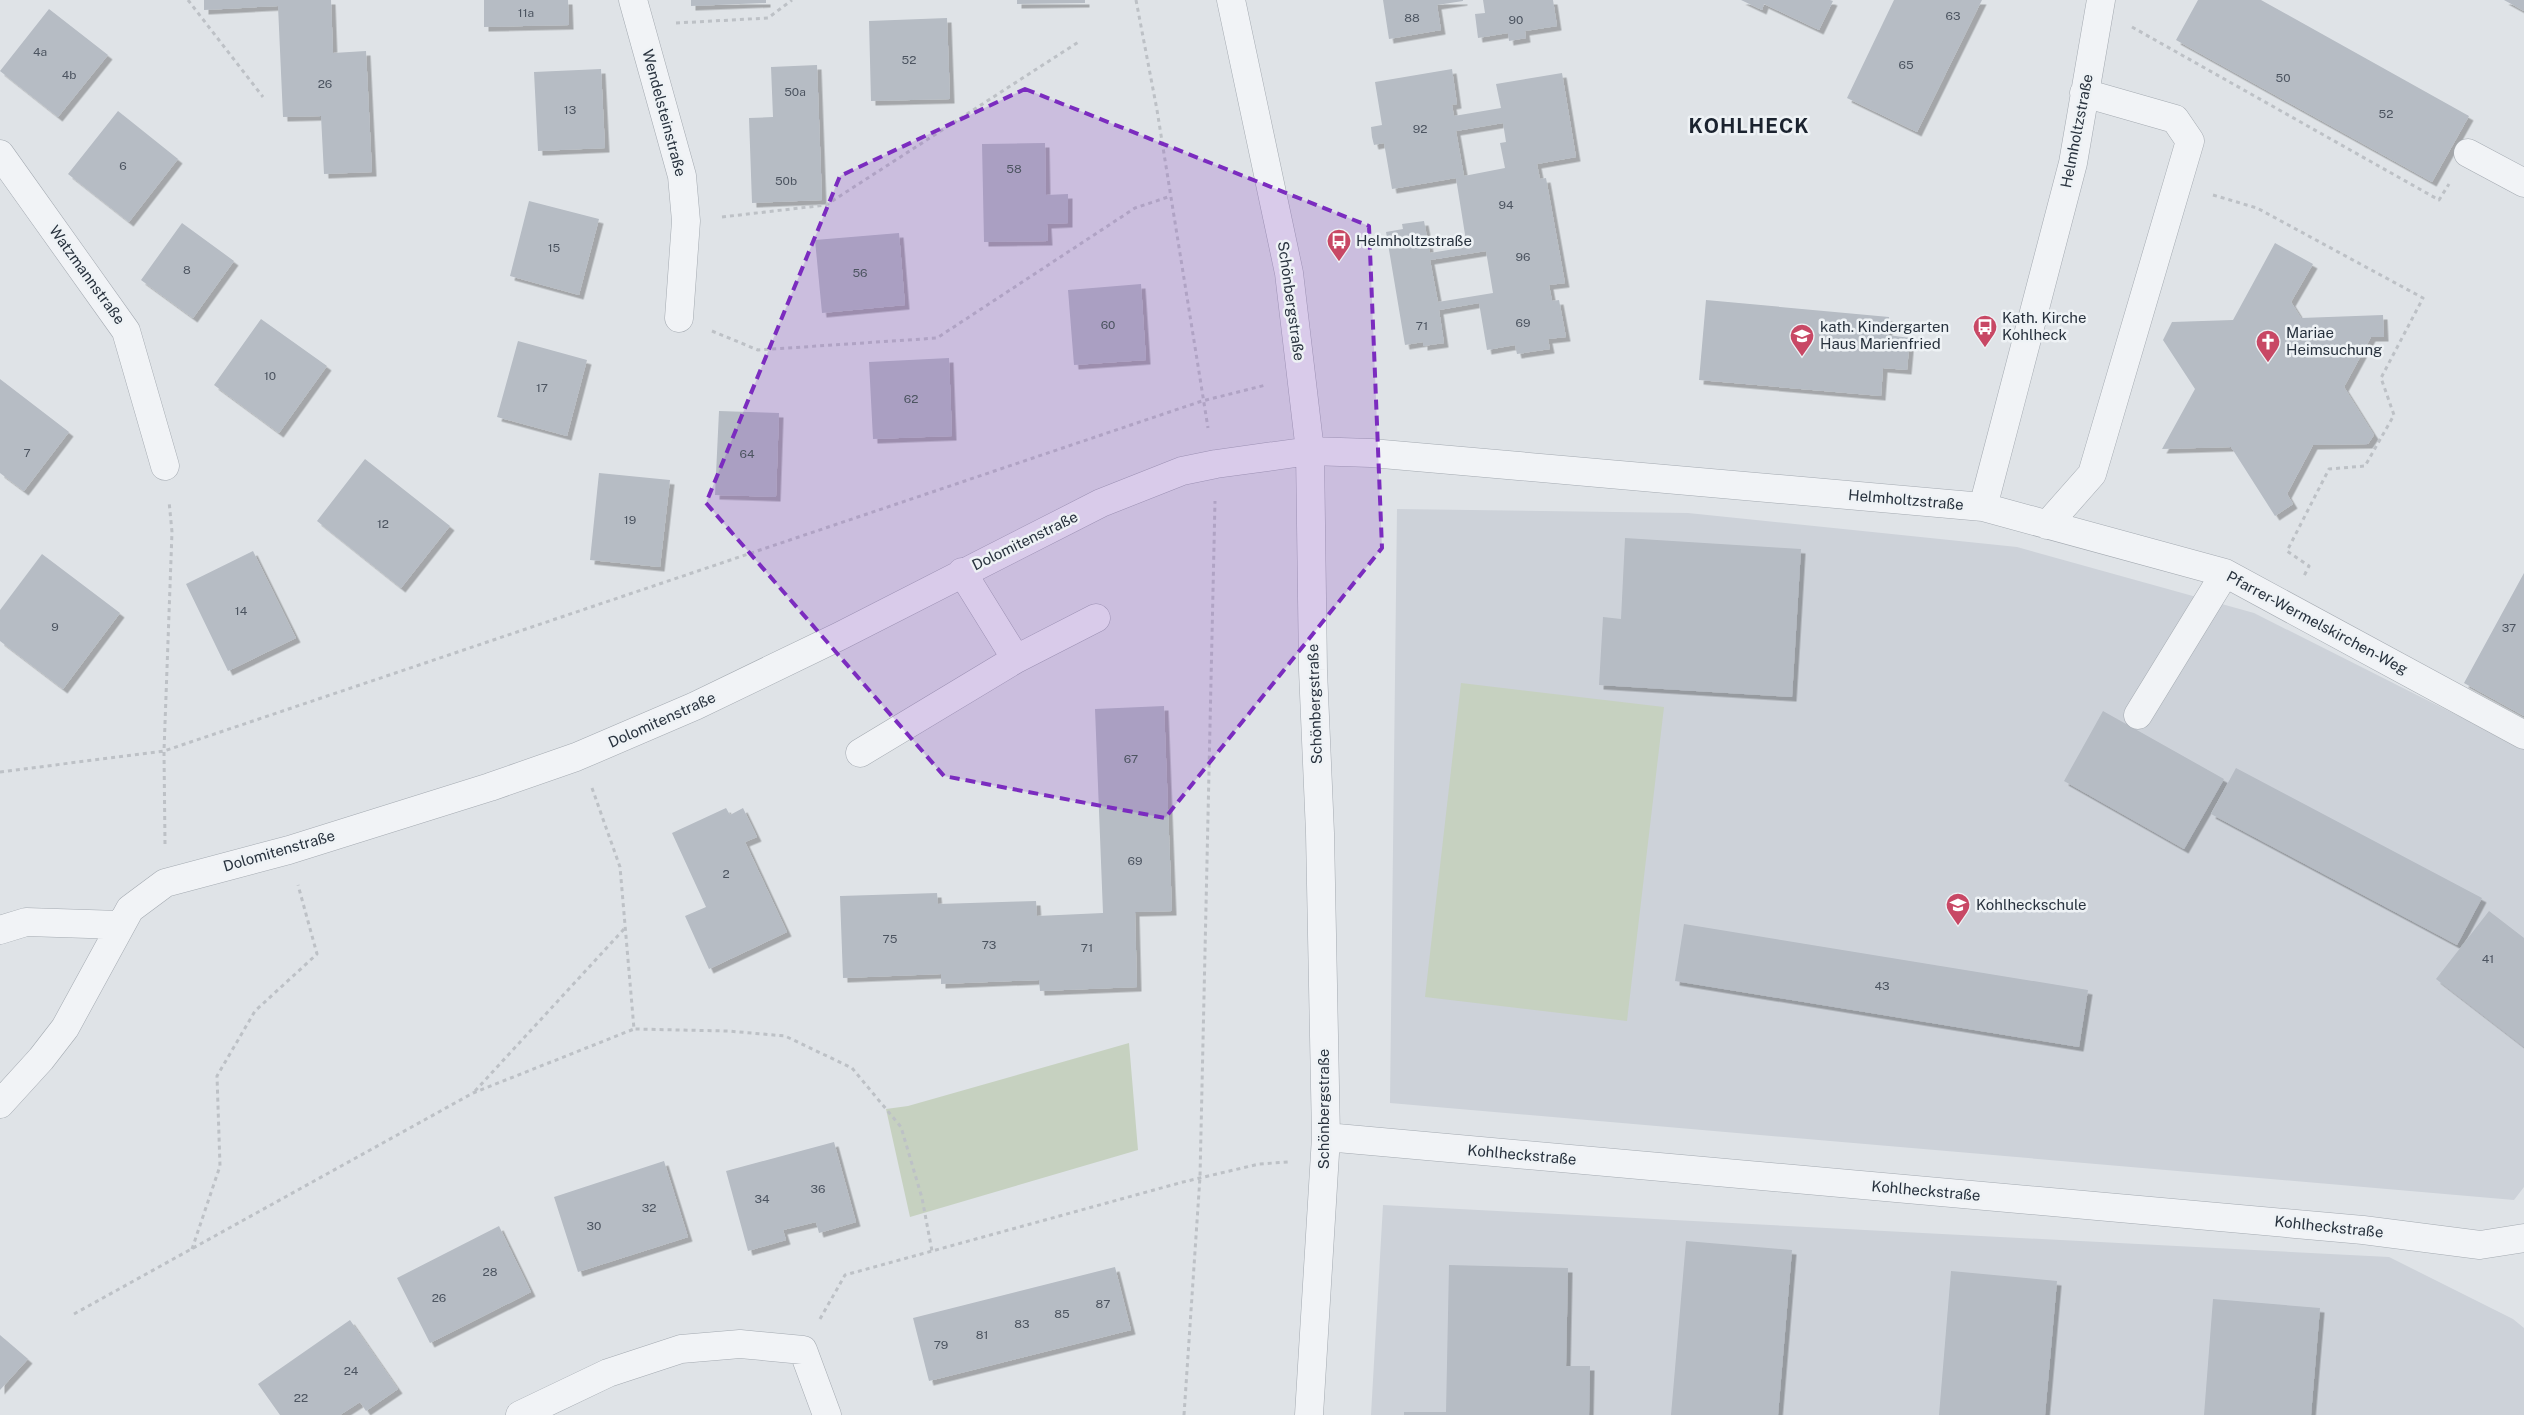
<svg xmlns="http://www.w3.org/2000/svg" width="2524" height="1415" font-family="'Public Sans',sans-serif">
<defs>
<filter id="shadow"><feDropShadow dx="4.5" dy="4.5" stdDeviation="0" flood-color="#0004"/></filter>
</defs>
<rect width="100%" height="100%" fill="#dfe3e7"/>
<path fill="#cdd2d9" d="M1397 509 1688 513 2017 547 2254 613 2524 749V1187L2514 1200 1390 1103Z
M1383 1205 2389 1257 2513 1319 2524 1328V1415H1371Z"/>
<path fill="#c6d1c0" d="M1461 683 1664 707 1627 1021 1425 997Z
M1129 1043 1138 1150 910 1217 886 1109 908 1106Z"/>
<path fill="#b6bcc4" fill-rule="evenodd" filter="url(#shadow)" d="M204 0H331L333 53 366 51 372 172 324 174 321 116 283 117 278 6 204 10Z
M484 0H568L569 25 484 27Z
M691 0H766V3L691 6Z
M1017 0H1085V3L1017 4Z
M1383 0H1463V1L1437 5 1441 30 1389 39Z
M1483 0H1553L1557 26 1525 31 1526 38 1509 41 1508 33 1478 38 1475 14 1485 13Z
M1741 0H1830L1833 1 1819 30 1764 4 1762 10Z
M1894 0H1982L1917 132 1847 98Z
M2198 0H2261L2469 116 2432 182 2176 40Z
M2504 0H2524V11Z
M49 9 108 55 58 117 0 71Z
M947 18 950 99 871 101 869 21Z
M817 65 822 200 752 203 749 118 773 117 771 67Z
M601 69 605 148 538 151 534 72Z
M1452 69 1457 104 1452 105 1454 116 1501 108 1496 84 1562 73 1576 157 1537 164 1540 179 1546 178 1565 283 1549 285 1552 301 1559 300 1566 337 1548 339 1550 349 1517 354 1515 345 1487 350 1479 303 1439 310 1444 343 1423 346V342L1405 345 1386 232 1403 229 1402 224 1424 221 1430 253 1467 247 1456 178 1392 189 1384 143 1374 145 1372 137 1371 127 1382 125 1375 82ZM1503 123 1506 142 1500 143 1505 168 1464 176 1456 131ZM1486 251 1493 293 1438 302 1430 260Z
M118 111 178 159 129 222 68 174Z
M1045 143 1046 195 1068 194V223L1047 224 1048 241 984 242 982 144Z
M529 201 599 219 579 295 510 276Z
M182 223 234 261 193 318 141 280Z
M899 233 905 305 822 313 815 240Z
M2275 243 2313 264 2291 302 2301 318 2383 315 2384 337H2371L2344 387 2374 435 2368 444 2313 445 2287 494 2293 504 2275 516 2231 447 2162 449 2195 389 2163 340 2172 322 2233 320Z
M1141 284 1146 360 1074 365 1068 290Z
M1706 300 1889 317 1888 335 1910 338 1907 370 1883 368 1881 396 1699 380Z
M261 319 327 366 279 433 214 385Z
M518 341 587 360 567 436 497 417Z
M949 358 952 436 873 439 869 362Z
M0 379 69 432 24 491 0 473Z
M719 411 779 413 776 497 715 495Z
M365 459 450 526 401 588 317 521Z
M599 473 670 480 660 567 590 560Z
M1625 538 1801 549 1792 697 1599 685 1603 617 1621 619Z
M253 551 296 638 228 671 186 584Z
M42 554 120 613 63 689 0 641V610Z
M2524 573V716L2464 683Z
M1164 706 1172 911 1135 912 1137 987 1040 991 1039 980 941 984V974L843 978 840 896 937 893 938 904 1036 901 1037 916 1103 913 1095 709Z
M2103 711 2224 779 2184 849 2064 781Z
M2236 768 2482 898 2457 945 2211 814Z
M726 808 730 815 743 808 757 837 745 842 787 932 709 969 685 916 706 907 672 833Z
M2489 911 2524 938V1047L2436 979Z
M1684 924 2088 990 2079 1047 1675 981Z
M834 1142 856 1222 819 1233 816 1222 783 1230 786 1240 748 1251 726 1171Z
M664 1161 688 1237 578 1272 554 1197Z
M499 1226 531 1292 430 1343 397 1278Z
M1686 1241 1792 1250 1778 1415H1671Z
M1449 1265 1568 1268 1566 1366H1590L1589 1415H1404V1412H1446Z
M1115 1267 1131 1330 929 1381 913 1318Z
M1951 1271 2057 1281 2045 1415H1939Z
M2213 1299 2320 1308 2311 1415H2204Z
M350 1320 398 1389 366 1411 360 1402 340 1415H280L258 1384Z
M0 1335 28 1359 0 1390Z"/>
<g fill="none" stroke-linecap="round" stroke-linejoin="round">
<defs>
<path id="minor" d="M633 0 682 176 686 221 679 318
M1231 0 1289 273 1310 451 1313 670 1320 833 1326 1137 1309 1415
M2468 153 2524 183
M0 154 126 331 165 466
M1983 507 2225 573 2524 735
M2047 525 2092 474 2190 141 2175 119 2084 93
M962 572 1016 659
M2138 715 2225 573
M860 753 1016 659 1096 618
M0 930 26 922 120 925
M0 1104 41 1059 65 1028 130 909 165 883 289 850 490 787 576 757 695 706 840 636 1101 503 1182 471 1216 464 1310 451 1371 453 1983 507 2073 163 2101 0
M1326 1137 2363 1230 2480 1245 2524 1238
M520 1415 608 1373 681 1349 740 1344 803 1350 827 1415"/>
</defs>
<use href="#minor" stroke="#a4aab1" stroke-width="29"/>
<path stroke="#bdc1c6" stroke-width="3" stroke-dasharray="4 4" stroke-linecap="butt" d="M188 0 263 97
M1136 0 1157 110 1208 428
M676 23 768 18 792 0
M2132 27 2439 200 2449 184
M2213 195 2257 208 2423 298 2381 378 2394 415 2365 466 2329 469 2287 551 2309 566 2304 576
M722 217 826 205 1080 41
M712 331 758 350 937 338 1135 208 1171 196
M0 772 164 751 1202 401 1266 385
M592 788 620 867 634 1029 728 1031 785 1036 852 1068 901 1127 922 1198 932 1251
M165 844 164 751 172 532 169 501
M475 1091 625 928
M192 1249 220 1166 217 1076 255 1011 317 954 298 885
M74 1314 473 1093 634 1029
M820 1319 845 1275 1183 1182 1259 1164 1288 1162
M1184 1415 1200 1177 1215 501"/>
<use href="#minor" stroke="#f1f3f6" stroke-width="28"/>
</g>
<path fill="#7b2cbf" fill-opacity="0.2" stroke="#7b2cbf" stroke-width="4" stroke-dasharray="10 6" stroke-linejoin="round" d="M1025 89 1369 226 1382 548 1165 818 944 776 706 503 840 176Z"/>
<defs>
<symbol id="bus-pin" viewBox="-11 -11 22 30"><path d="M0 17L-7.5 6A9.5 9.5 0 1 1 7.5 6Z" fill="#c84865" stroke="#eef2f5"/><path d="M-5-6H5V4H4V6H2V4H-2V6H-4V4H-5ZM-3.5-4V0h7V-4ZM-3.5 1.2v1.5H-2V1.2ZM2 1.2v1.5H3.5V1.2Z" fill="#fff"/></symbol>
<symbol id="school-pin" viewBox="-11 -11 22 30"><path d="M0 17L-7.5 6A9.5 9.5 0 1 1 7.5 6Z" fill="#c84865" stroke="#eef2f5"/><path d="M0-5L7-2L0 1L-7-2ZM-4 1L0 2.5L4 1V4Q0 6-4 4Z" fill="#fff"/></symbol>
<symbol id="church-pin" viewBox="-11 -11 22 30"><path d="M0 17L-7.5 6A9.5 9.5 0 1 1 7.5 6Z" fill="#c84865" stroke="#eef2f5"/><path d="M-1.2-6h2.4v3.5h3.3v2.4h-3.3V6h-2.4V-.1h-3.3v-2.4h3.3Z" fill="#fff"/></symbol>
</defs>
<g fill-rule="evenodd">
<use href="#bus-pin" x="1325" y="227" width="28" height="38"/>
<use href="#bus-pin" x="1971" y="313" width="28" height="38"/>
<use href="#school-pin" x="1788" y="322" width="28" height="38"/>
<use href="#church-pin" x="2254" y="328" width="28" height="38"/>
<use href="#school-pin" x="1944" y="891" width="28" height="38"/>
</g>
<g text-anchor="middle" stroke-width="5" stroke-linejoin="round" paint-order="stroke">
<g font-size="12" fill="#4c5460">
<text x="526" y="17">11a</text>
<text x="1953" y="20">63</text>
<text x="1412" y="22">88</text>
<text x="1516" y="24">90</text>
<text x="40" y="56">4a</text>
<text x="909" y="64">52</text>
<text x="1906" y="69">65</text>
<text x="69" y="79">4b</text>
<text x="2283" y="82">50</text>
<text x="325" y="88">26</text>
<text x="795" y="96">50a</text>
<text x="570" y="114">13</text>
<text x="2386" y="118">52</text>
<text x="1420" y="133">92</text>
<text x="123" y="170">6</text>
<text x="1014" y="173">58</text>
<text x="786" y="185">50b</text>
<text x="1506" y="209">94</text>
<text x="554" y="252">15</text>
<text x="1523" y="261">96</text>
<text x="187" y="274">8</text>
<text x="860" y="277">56</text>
<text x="1523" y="327">69</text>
<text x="1108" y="329">60</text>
<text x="1422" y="330">71</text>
<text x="270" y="380">10</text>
<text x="542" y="392">17</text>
<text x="911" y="403">62</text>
<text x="27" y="457">7</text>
<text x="747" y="458">64</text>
<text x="630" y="524">19</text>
<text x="383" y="528">12</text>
<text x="241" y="615">14</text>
<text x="55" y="631">9</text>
<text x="2509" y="632">37</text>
<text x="1131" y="763">67</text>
<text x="1135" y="865">69</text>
<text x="726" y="878">2</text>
<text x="890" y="943">75</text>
<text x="989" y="949">73</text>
<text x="1087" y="952">71</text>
<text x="2488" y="963">41</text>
<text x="1882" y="990">43</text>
<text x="818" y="1193">36</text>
<text x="762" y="1203">34</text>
<text x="649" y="1212">32</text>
<text x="594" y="1230">30</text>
<text x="490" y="1276">28</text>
<text x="439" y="1302">26</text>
<text x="1103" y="1308">87</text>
<text x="1062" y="1318">85</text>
<text x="1022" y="1328">83</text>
<text x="982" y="1339">81</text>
<text x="941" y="1349">79</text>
<text x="351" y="1375">24</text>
<text x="301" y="1402">22</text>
</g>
<g font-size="15" fill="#28323e" stroke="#eef2f5">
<text transform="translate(664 113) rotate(75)" y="5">Wendelsteinstraße</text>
<text transform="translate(2077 131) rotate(-79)" y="5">Helmholtzstraße</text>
<text transform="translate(87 275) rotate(54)" y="5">Watzmannstraße</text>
<text transform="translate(1291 301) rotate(82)" y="5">Schönbergstraße</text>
<text transform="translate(1906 500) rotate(5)" y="5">Helmholtzstraße</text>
<text transform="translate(1025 541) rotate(-26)" y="5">Dolomitenstraße</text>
<text transform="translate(2317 623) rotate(28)" y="5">Pfarrer-Wermelskirchen-Weg</text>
<text transform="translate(1315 704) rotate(-92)" y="5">Schönbergstraße</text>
<text transform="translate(662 720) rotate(-24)" y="5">Dolomitenstraße</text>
<text transform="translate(279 851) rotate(-16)" y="5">Dolomitenstraße</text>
<text transform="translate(1324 1109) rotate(-90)" y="5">Schönbergstraße</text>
<text transform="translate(1522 1155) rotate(5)" y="5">Kohlheckstraße</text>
<text transform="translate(1926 1191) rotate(5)" y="5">Kohlheckstraße</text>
<text transform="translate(2329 1227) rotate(6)" y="5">Kohlheckstraße</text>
</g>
<g font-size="15" fill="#28323e" stroke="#eef2f5" text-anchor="start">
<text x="1356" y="246">Helmholtzstraße</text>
<text x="2002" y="323">Kath. Kirche<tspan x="2002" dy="17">Kohlheck</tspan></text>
<text x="1820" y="332">kath. Kindergarten<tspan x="1820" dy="17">Haus Marienfried</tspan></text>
<text x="2286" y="338">Mariae<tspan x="2286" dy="17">Heimsuchung</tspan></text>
<text x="1976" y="910">Kohlheckschule</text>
</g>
<g font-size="20" font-weight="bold" letter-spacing="1" fill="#1b232f" stroke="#eef2f5">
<text x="1749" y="133">KOHLHECK</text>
</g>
</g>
</svg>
